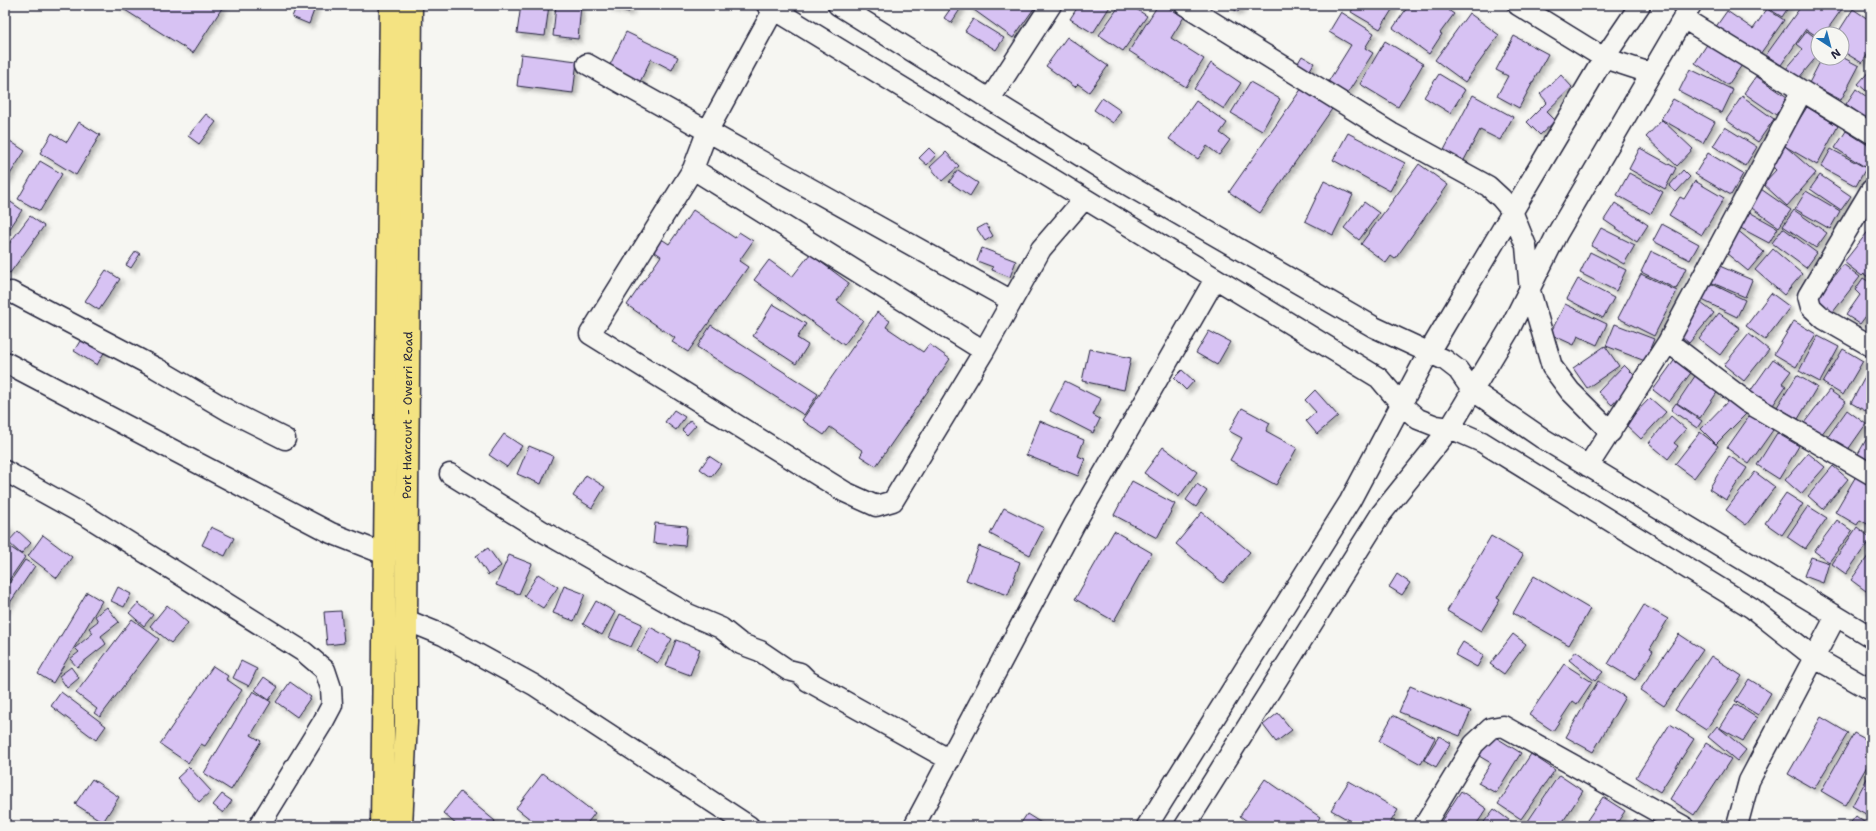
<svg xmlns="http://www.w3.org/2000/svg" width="1876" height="831" font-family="'Shantell Sans',sans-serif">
<defs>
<filter id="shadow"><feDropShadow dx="3.5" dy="3.5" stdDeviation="2" flood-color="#0004"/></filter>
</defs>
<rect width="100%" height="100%" fill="#f6f6f2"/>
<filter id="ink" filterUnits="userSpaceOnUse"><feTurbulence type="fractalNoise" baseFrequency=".025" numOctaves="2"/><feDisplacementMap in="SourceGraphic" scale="8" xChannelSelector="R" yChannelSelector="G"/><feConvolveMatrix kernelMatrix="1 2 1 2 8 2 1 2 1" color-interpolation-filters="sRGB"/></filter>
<g filter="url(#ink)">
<path fill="#d7c2f3" stroke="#22223b" filter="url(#shadow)" d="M117 5H224L193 53Z
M297 5H316L309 24 292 17Z
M521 5H549L545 36 517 33Z
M556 5H581L578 39 553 36Z
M610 5H631L629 12 609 7Z
M953 5H963L951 23 944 18Z
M967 5H1031L1035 7 1013 38Z
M1079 5H1111L1093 33 1070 19Z
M1120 5H1130L1147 16 1123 51 1099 35Z
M1158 5H1164L1184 17 1171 38 1204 59 1186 87 1129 51Z
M1227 5H1243L1238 12Z
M1355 5H1395L1380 29 1351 12Z
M1409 5H1441L1454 14 1440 33 1442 34 1429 54 1393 28Z
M1763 5H1790L1782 17Z
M1802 5 1844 6 1824 34H1818V37L1806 29 1781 65 1766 55Z
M1767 9 1784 20 1758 57 1715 28 1727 11 1753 29Z
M1853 9 1871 21V49L1862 63 1842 51V34H1837Z
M1341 12 1374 33 1365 48 1373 53 1347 94 1328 82 1351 45 1329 32Z
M1469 13 1499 35 1465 82 1435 60Z
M973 19 1004 38 996 50 965 31Z
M1807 31 1818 40V55L1798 79 1786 69 1803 49 1797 44Z
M626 32 678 57 672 70 651 59 639 84 608 69Z
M1514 36 1548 54 1519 108 1497 96 1508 76 1496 70Z
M1067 37 1108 66 1089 92 1078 84 1075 87 1046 66Z
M1385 41 1423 64 1398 107 1360 84Z
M1708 43 1742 65 1728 85 1695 63Z
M521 54 577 61 573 93 517 86Z
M1302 56 1314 63 1307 75 1295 68Z
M1842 57 1859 66 1841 100 1809 83 1822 58Z
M1211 63 1241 83 1224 109 1194 89Z
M1690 69 1733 90 1722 113 1679 91Z
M1870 70 1871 71V95L1858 84Z
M1439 74 1465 90 1450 113 1424 97Z
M1561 75 1572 87 1546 112 1555 121 1540 135 1527 122 1547 102 1540 94Z
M1756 76 1787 97 1776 115 1744 93Z
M1250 82 1280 99 1262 131 1231 113Z
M1302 88 1332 109 1260 213 1229 192Z
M1856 89 1871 100V122L1846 104Z
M1473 95 1513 117 1500 140 1480 130 1463 162 1443 152Z
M1742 96 1774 119 1758 142 1726 120Z
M1102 98 1121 111 1113 123 1094 110Z
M1673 99 1715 122 1703 143 1661 119Z
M1196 101 1227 123 1220 133 1230 140 1219 155 1207 146 1198 159 1169 139Z
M1807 107 1838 126 1817 165 1783 145Z
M206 114 216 122 199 144 188 136Z
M1662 120 1693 149 1677 166 1646 137Z
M79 122 100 135 76 175 40 153 52 133 67 142Z
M1725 127 1757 147 1745 166 1713 146Z
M1846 131 1871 147V158L1865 167 1835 148Z
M1348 133 1405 163 1390 191 1333 160Z
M7 139 25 151 5 182V141Z
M1785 146 1816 173 1787 206 1763 184 1776 170 1770 164Z
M929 148 936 155 927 165 919 158Z
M1640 148 1676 168 1665 189 1629 169Z
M1831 149 1866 168 1856 186 1821 167Z
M946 152 959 166 942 181 930 167Z
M1708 153 1743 174 1731 195 1695 174Z
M40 161 62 174 40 211 18 199Z
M1419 164 1448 185 1395 259 1391 256 1386 263 1361 244Z
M958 170 978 183 970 196 949 182Z
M1683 170 1690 177 1676 192 1669 186Z
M1629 173 1663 192 1651 214 1617 195Z
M1820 175 1851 196 1841 210 1810 189Z
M1324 181 1353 195 1333 235 1305 221Z
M1695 181 1724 198 1702 235 1669 215 1680 197 1684 199Z
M1758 187 1791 210 1779 227 1746 204Z
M1806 191 1840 211 1830 229 1795 209Z
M5 198 22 210 5 236Z
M1364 202 1379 213 1359 240 1344 228Z
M1615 203 1648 225 1637 242 1604 220Z
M1744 209 1778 228 1769 243 1735 225Z
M693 210 735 238 739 232 753 241 739 261 748 267 688 352 672 342 675 338 627 305 661 256 652 250 660 238 669 244Z
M1794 210 1827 233 1816 248 1783 226Z
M30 216 44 226 10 273 5 270V249Z
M986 224 993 236 985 241 977 229Z
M1662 224 1699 244 1690 260 1653 241Z
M1601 228 1635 245 1624 264 1591 246Z
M1783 228 1817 253 1806 268 1772 243Z
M1736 229 1764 252 1748 271 1720 248Z
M1870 229 1871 230V279L1864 274 1862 276 1844 262Z
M982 248 1016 261 1010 277 992 270 993 267 977 261Z
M1773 249 1802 274 1784 295 1755 270Z
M136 251 140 254 131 268 126 265Z
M1651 251 1686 268 1676 289 1641 272Z
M1590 252 1626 270 1616 291 1580 273Z
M810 254 849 283 837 301 863 320 844 345 754 280 769 260 792 277Z
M1715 264 1752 280 1745 297 1708 281Z
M1843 264 1860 277 1833 312 1816 299Z
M106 270 120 279 99 310 85 301Z
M1641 274 1677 291 1654 336 1618 318Z
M1863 278 1871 283V309L1860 324 1846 315 1860 295 1855 290Z
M1578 279 1614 298 1603 318 1567 299Z
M1706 281 1745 300 1737 317 1698 298Z
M1771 293 1790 307 1765 340 1746 326Z
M1701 303 1714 313 1689 343 1677 333Z
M773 304 806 324 797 338 808 345 796 364 753 336Z
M1565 304 1607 324 1597 345 1578 336 1574 345 1550 334Z
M877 312 890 321 886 327 923 352 929 344 950 359 876 466 860 456 863 451 830 427 824 435 802 420Z
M1719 313 1740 328 1720 355 1699 339Z
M1871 319V330L1866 326Z
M1794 321 1816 334 1796 367 1774 354Z
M1615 324 1654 339 1645 361 1606 346Z
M711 325 818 394 804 415 697 347Z
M1209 331 1230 342 1217 365 1196 353Z
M1749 334 1769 350 1744 381 1724 365Z
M83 336 106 349 97 365 74 351Z
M1818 336 1839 347 1820 382 1799 371Z
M1605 346 1619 366 1587 388 1573 368Z
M1089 349 1131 358 1124 390 1082 381Z
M1843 349 1863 361 1843 395 1823 383Z
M1676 358 1693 370 1669 402 1653 390Z
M1773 359 1791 371 1782 383 1786 386 1771 408 1749 393Z
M1624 365 1637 378 1612 405 1598 392Z
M1871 366V414L1851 403Z
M1182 370 1194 381 1186 390 1174 378Z
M1797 375 1817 387 1798 419 1777 407Z
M1695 376 1718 391 1700 418 1677 403Z
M1065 381 1101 399 1093 415 1100 419 1093 433 1050 411Z
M1315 390 1338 416 1317 434 1306 421 1316 412 1305 400Z
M1829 390 1846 402 1821 435 1804 423Z
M1650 398 1666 412 1641 439 1625 424Z
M1731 398 1747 413 1716 444 1701 429Z
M1676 403 1702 421 1697 428 1671 410Z
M1242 408 1270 423 1266 431 1297 448 1276 485 1230 460 1242 438 1229 431Z
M674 410 685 417 676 430 665 422Z
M1847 410 1866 424 1847 451 1827 438Z
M1751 414 1773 430 1749 464 1727 448Z
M1671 416 1686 429 1674 443 1678 446 1668 459 1649 443Z
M690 420 696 425 687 435 682 430Z
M1040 421 1084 440 1078 456 1085 459 1078 476 1026 455Z
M1871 431V461L1858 454Z
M1700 432 1718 446 1694 478 1675 464Z
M1777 433 1799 446 1779 479 1757 465Z
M504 434 522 446 507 467 489 455Z
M529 446 553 456 541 484 517 474Z
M1163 447 1197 472 1179 497 1144 473Z
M1808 453 1825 467 1801 494 1785 480Z
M709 456 721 464 711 477 700 469Z
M1729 456 1747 468 1726 500 1709 489Z
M1833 466 1848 479 1823 509 1808 496Z
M1755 472 1775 487 1746 525 1726 510Z
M586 475 605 487 592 508 573 496Z
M1856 476 1871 485V526L1860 520 1857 525 1835 512Z
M1132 481 1175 504 1157 538 1114 515Z
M1197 484 1207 491 1196 507 1186 500Z
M1786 493 1803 504 1782 535 1765 523Z
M1808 506 1827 518 1805 549 1787 537Z
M1004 508 1044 528 1030 555 990 534Z
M1202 512 1250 552 1223 583 1176 544Z
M1837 520 1852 531 1829 562 1814 551Z
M5 523 10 531 5 534Z
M655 523 687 526 685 546 653 543Z
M211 527 234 538 225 556 202 545Z
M1857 527 1871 538 1846 574 1832 564Z
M18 531 31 543 21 554 8 542Z
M1114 531 1152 553 1114 621 1075 599Z
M43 535 72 557 57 578 28 556Z
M1491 536 1523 555 1497 598 1500 600 1481 631 1447 611Z
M7 545 25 557 5 586V548Z
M979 546 1020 562 1008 595 966 580Z
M488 548 501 566 488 575 476 556Z
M1871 552V584L1866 591 1851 580Z
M509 555 532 564 519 594 496 585Z
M1811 557 1829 563 1823 583 1804 576Z
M25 560 35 566 5 610V589Z
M538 574 558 587 543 608 524 596Z
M1397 574 1410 583 1402 595 1389 587Z
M1534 576 1590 609 1569 645 1513 613Z
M564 586 585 594 574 621 553 613Z
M118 587 131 594 124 607 111 601Z
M87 592 102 601 53 683 38 674Z
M596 601 615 612 602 635 583 624Z
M138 603 153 615 144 626 129 613Z
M167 605 188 623 171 643 150 626Z
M1644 605 1668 619 1650 649 1653 651 1635 680 1608 664Z
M107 607 119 622 101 636 106 644 77 667 70 659 79 652 75 648 93 633 89 628 98 621 95 616Z
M341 611 344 643 327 645 324 612Z
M620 614 642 624 631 647 609 638Z
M132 619 159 639 100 717 94 713 97 709 76 693Z
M650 627 672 639 658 663 637 651Z
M1513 634 1526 644 1504 674 1490 664Z
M1679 634 1703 650 1664 706 1640 690Z
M676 640 700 649 690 675 666 666Z
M1463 642 1484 655 1477 667 1455 655Z
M1576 651 1603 672 1595 681 1569 660Z
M1711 656 1742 676 1706 730 1675 710Z
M241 661 257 669 249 686 233 678Z
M1564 664 1592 682 1577 704 1573 701 1553 731 1529 715Z
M213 666 228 676 226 679 242 690 205 746 201 744 188 763 160 744Z
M71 667 79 678 67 688 59 676Z
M264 677 278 687 269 700 255 690Z
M1749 679 1771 693 1758 715 1735 701Z
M1598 681 1625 697 1593 752 1566 737Z
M290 682 311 697 297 717 276 702Z
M1410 686 1471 711 1460 736 1399 712Z
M253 691 271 702 251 735 261 741 231 790 204 773Z
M61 692 106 726 96 740 51 706Z
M1735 704 1757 718 1743 741 1720 728Z
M1278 713 1292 730 1276 742 1263 725Z
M1393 715 1435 738 1421 764 1379 741Z
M1821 717 1848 733 1814 789 1788 774Z
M1670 724 1694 739 1660 792 1636 777Z
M1717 726 1746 750 1737 761 1708 737Z
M1854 733 1871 742V759L1845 805 1821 791Z
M1492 735 1521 753 1496 793 1478 783 1491 763 1479 756Z
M1439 736 1451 743 1436 767 1424 760Z
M1706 743 1731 759 1694 815 1670 799Z
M1531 754 1555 770 1521 819 1498 804Z
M189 767 211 791 199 802 177 778Z
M1871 771V817L1852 806Z
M543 773 595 813 585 826H539L516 808Z
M1559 775 1583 791 1560 826H1530L1526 824Z
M92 779 119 797 103 822 75 804Z
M1265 779 1320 817 1314 826H1254L1240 816Z
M1349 781 1398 810 1388 826H1359L1331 810Z
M1461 791 1487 809 1475 826H1438Z
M460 792 495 821 492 826H458L443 813Z
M222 794 232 801 223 813 213 805Z
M1603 797 1625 811 1615 826H1583Z
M1494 809 1517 826H1481Z
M1027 814 1046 826H1019Z
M1856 816 1869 826H1848Z
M1635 819 1646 826H1630Z"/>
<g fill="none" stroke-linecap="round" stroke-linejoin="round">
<defs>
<path id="minor" d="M767 5 1379 378 1401 404 1418 419 1436 426 1450 428 1482 442 1752 608 1815 658 1871 690
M838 5 1121 181 1374 327 1445 360 1458 370 1472 390 1542 438 1871 637
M1185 5 1391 133 1488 186 1501 198 1512 211 1526 246 1530 291 1552 367 1570 391 1611 432
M1518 5 1604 58 1650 73
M774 9 707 132 693 169 590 334 845 492 876 506 893 501 984 351 1041 249 1084 199
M1683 18 1871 133
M587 64 1012 301
M990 99 1051 5
M693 169 984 351
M1871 190 1808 296 1811 307 1824 319 1871 346
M11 292 156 368 231 412 285 439
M1668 342 1747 402 1871 474
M5 362 331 533 387 555
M1588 466 1668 342 1802 91
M5 471 90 518 304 652 325 670 331 688 332 705 323 722 259 826
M450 474 542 531 688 614 721 628 741 644 760 651 788 670 800 673 808 681 950 760
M406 620 443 635 534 685 749 826
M914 826 1074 525 1215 279
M1147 826 1350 501 1429 352 1604 58 1640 5
M1185 826 1381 514 1450 428 1509 330 1557 234 1691 5
M1424 826 1474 744 1491 728 1503 726 1683 826
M1737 826 1749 781 1836 616"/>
<g id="major">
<path d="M382 826 391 5"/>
<path id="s1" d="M401 826 406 722V620L411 5"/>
</g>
</defs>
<use href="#minor" stroke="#22223b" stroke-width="23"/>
<use href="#major" stroke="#22223b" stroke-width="25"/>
<use href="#minor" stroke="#f6f6f2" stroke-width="20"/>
<use href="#major" stroke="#f4e382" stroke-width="22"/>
</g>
</g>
<g text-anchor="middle" stroke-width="3.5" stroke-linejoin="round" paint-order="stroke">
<g font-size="12" fill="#22223b" stroke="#f6f6f2">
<text dy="4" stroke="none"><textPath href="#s1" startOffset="411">Port Harcourt - Owerri Road</textPath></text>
</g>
</g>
<rect width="1876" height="831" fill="none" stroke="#f6f6f2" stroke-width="20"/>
<rect x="10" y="10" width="1856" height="811" fill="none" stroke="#22223b" stroke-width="1.5" filter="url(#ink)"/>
<g transform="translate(1830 46) rotate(144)"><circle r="19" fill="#f6f6f2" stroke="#a1a1a9"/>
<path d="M0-3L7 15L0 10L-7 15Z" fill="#1f6fb2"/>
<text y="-6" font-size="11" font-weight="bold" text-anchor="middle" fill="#22223b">N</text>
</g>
</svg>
